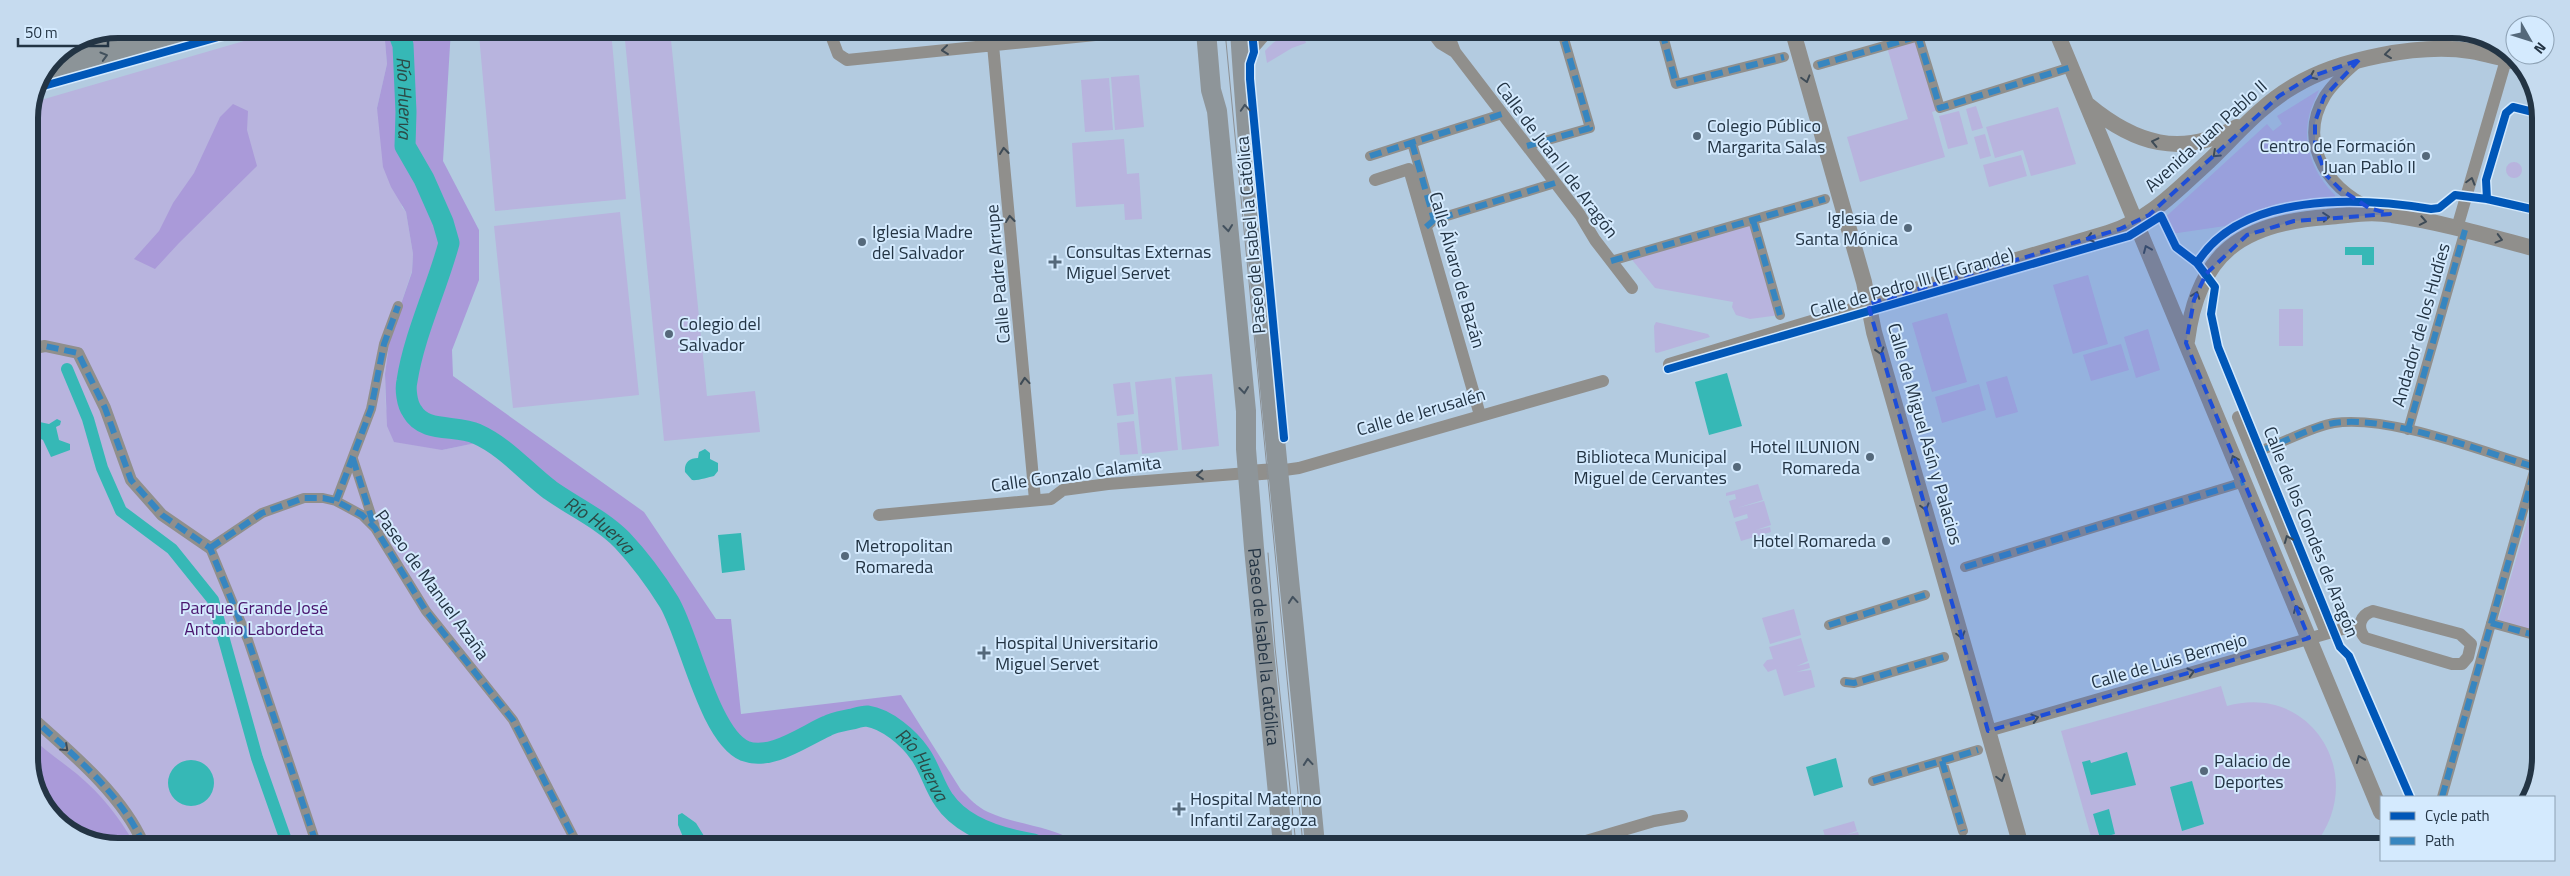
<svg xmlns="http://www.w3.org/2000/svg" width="2570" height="876" font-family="'Titillium Web',sans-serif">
<rect width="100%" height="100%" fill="#b3cbe0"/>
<path fill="#b8b4de" d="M285 29H384L387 64 377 108 402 207 406 212 413 254 412 271 390 336 385 374 386 409 442 450 476 443 553 498 596 524 649 573 670 604 687 650 719 723 795 743C835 721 868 701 905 739 910 744 917 749 921 755 930 769 934 786 943 800 963 828 1002 839 1034 844L89 843 47 813 29 764V112L34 102Z
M544 30H611L626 199 495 211 479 35Z
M624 30H670L707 396 755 391 760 432 664 441Z
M1298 31H1302L1306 43 1292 48 1267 63 1265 51C1274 40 1285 35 1298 31Z
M1308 31H1347L1311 41Z
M1917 39 1938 110 1932 112 1945 157 1860 182 1847 137 1908 119 1887 47Z
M1139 75 1144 127 1115 130 1111 77Z
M1109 78 1113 130 1085 132 1081 80Z
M2319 90C2316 98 2311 107 2309 116 2302 146 2314 174 2335 195V197L2280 203 2249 213 2225 226 2164 235 2159 223 2267 124 2273 131 2282 124 2277 116Z
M1976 106 1983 128 1972 131 1966 109Z
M2058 107 2076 164 2031 176 2023 150 1995 158 1986 127Z
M1959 111 1968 144 1948 149 1939 116Z
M1985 134 1991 156 1980 159 1974 137Z
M1124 139 1127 174 1139 173 1142 219 1125 220 1124 204 1076 207 1072 143Z
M2021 155 2027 176 1989 187 1983 165Z
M2506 170a8 8 0 1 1 16 0a8 8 0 1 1-16 0Z
M620 212 639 395 513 408 494 226Z
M1751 224 1780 315 1750 319 1736 315 1732 307 1733 302 1655 288 1629 256Z
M2088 275 2108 344 2073 354 2053 285Z
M2279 309H2303V346H2279Z
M1947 313 1967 382 1932 392 1912 323Z
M1656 322 1708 334 1710 337 1657 353 1655 352 1654 326Z
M2148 329 2160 370 2136 378 2124 337Z
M2121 344 2129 370 2091 381 2083 355Z
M1212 374 1219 446 1182 450 1175 377Z
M2007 376 2018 412 1996 418 1986 382Z
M1171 378 1178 450 1142 454 1135 382Z
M1130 382 1134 414 1117 416 1113 384Z
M1979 384 1986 410 1942 423 1935 397Z
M1134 421 1138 454 1120 455 1117 423Z
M2539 480 2538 633 2498 621Z
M1758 484 1763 500 1737 508 1764 501 1771 525 1756 530 1770 527 1771 532 1741 541 1735 522 1748 518 1747 514 1734 518 1729 501 1736 499 1735 494 1726 496V493Z
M1794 609 1801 635 1770 644 1762 618Z
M1801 638 1808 661 1797 666 1809 663 1810 668 1796 672 1811 670 1815 687 1784 696 1776 669 1768 672 1763 665 1767 660 1773 659 1769 647Z
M2221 686 2227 706C2313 682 2370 779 2313 847H2094L2061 731Z
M1854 821 1857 831 1845 835 1858 832 1862 846H1828L1823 830Z"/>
<path fill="#aa9ad9" d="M384 29H451L443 161 479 230V280L452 350 453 376 644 512 716 619H731L741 714 901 695 961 790C969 798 977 807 988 812 1018 826 1053 825 1081 845L1023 843 972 826 944 800 920 754 893 727 866 716 829 724 795 743 771 752 746 751 729 739 719 723 687 650 670 604 649 573 596 524 553 498 476 443 442 450 394 442 387 426 385 374 390 336 412 272 413 254 406 212 391 187 383 167 377 108 387 64Z
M233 104 248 111 247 130 257 166 179 243 155 269 134 259 159 231 173 203 194 173 220 117Z
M29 735C44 750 61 761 77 774 101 794 119 817 134 843H89L47 813 29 764Z"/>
<path fill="#36b8b6" d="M2345 247H2374V265H2362V255H2345Z
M1727 373 1742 426 1709 435 1695 382Z
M31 408 37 412 35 421 49 424 57 419 61 421 60 425 56 427 59 440 70 444V450L51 457 43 440 39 438 29 442Z
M705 449 710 453V459L718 463V471L714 476C709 477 697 481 692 480L685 472C684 463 689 458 698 458L699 452Z
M741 533 745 570 722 573 718 535Z
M2127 752 2136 785 2091 795 2082 762 2090 760 2091 763Z
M1836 758 1843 787 1814 796 1806 767Z
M168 783a23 23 0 1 1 46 0a23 23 0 1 1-46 0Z
M2192 781 2204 824 2182 831 2170 787Z
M2109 809 2115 834 2100 838 2093 814Z
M682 813 696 823 709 844H686L678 825V815Z"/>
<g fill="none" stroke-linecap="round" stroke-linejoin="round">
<path stroke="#36b8b6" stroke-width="12" d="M67 369 88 419 102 468 121 511 172 549 213 600 257 758 287 843"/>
<path stroke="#36b8b6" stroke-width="21" id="s1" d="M397 29 403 45 406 112 405 146 424 179 443 222 449 243C437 288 414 335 407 381 405 389 407 404 412 411 425 434 456 424 477 434 506 447 526 472 550 490 574 507 601 519 622 540 639 558 656 581 669 602 689 635 709 736 745 751 771 761 804 736 827 726 834 722 843 721 852 719 856 718 862 716 867 716 887 719 909 738 920 754 930 768 934 786 944 800 963 828 1002 839 1034 844"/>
<path stroke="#908f8c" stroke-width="10" d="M1662 32 1676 84 1784 57
M2385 33 2386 36
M1918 36 1940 108 2071 67
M1818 65 1933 32
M1412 143 1434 220
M1527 146 1590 128 1562 32
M1370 156 1502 114
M1753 220 1780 315
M1426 227 1434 220 1555 183
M1611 261 1825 199
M2408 430 2465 230
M2262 450C2282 443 2314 426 2334 423 2390 415 2480 451 2535 467
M353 459 375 527
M336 501 371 409 384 344 398 306
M1965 567 2244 482
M2491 623 2538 636
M1829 625 1925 595
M1845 682 1854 683 1944 657
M1942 761 1963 831
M1873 781 1978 750
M2442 797 2539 454
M316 843 248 640 210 548 262 513 304 498H323L336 501 362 515 375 528 426 611 513 720 577 844"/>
<path stroke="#908f8c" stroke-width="12" d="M829 30 838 54 847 60 1135 31
M1431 31 1440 43 1455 52
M1447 31 1455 52 1580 215 1595 240 1632 288
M993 45 1035 500
M2469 51 2491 40
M1242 61 1268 31
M2356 63C2345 73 2333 83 2325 96 2295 145 2332 196 2380 211
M1375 180 1409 169 1480 415
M2457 228 2508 53
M29 349 45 346 78 353 105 408 131 480 162 515 210 548
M1669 364 1868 304
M2238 417 2326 633
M1277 471 1299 468 1603 381
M879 515 1051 499 1063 490 1108 484 1248 473
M2373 611 2460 634 2471 644 2468 657 2462 664H2452L2365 638C2356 627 2360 615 2373 611Z
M29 715C69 751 121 793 143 843
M1988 731 2360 624
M1569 846 1654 821 1682 816"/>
<path stroke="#908f8c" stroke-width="16" d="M1793 32 1864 282 1874 332 2021 846
M2057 33 2381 812
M2088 105C2135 144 2181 158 2237 127
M1868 304 2108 233C2150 220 2177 190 2209 161 2236 135 2261 105 2294 86 2339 59 2420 43 2471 51 2489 54 2506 59 2523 64
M2187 341C2198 253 2242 223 2327 217 2348 215 2371 211 2392 215 2442 222 2491 237 2540 250
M1248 473 1277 471"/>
<g stroke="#8e9599" stroke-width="20">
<path id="s2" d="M1206 31 1211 90 1217 111 1246 411V449L1254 548 1283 845"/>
<path d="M1240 31C1258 303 1290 574 1315 845"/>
</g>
<path stroke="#8c9498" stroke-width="21" d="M62 50 137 29
M47 72 199 29"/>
<path stroke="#8c9094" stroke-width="1" d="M1225 31 1303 845
M1268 553 1275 647 1296 845"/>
<path stroke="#3786c0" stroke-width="6" stroke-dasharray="12 6" stroke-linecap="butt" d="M1662 32 1676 84 1784 57
M2385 33 2386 36
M1918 36 1940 108 2071 67
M1818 65 1933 32
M1412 143 1434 220
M1527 146 1590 128 1562 32
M1370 156 1502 114
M1753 220 1780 315
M1426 227 1434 220 1555 183
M1611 261 1825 199
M29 349 45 346 78 353 105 408 131 480 162 515 210 548 248 640 316 843
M2408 430 2465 230
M2262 450C2282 443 2314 426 2334 423 2390 415 2480 451 2535 467
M353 459 374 526
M336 501 371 409 384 344 398 306
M210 548 262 513 304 498H323L336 501 362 515 375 528 426 611 513 720 577 844
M1965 567 2244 482
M2491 623 2538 636
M1829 625 1925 595
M1845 682 1854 683 1944 657
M29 715C69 751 121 793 143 843
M1942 761 1963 831
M1873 781 1978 750
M2442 797 2539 454"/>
<defs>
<path id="cycleway" d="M1252 31 1254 52 1250 64V79L1284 438
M40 87 247 29
M2487 199 2486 180 2506 113 2513 107 2541 114
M2197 263C2241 192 2358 197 2431 209L2439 208 2455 195 2487 199 2540 211
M1668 369 2129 236 2161 216 2176 247 2197 263 2215 287 2211 314 2218 347 2340 647 2349 656 2410 797"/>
</defs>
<use href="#cycleway" stroke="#d4eafe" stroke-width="11"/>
<use href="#cycleway" stroke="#0057b8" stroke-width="8"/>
</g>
<defs><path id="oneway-chevron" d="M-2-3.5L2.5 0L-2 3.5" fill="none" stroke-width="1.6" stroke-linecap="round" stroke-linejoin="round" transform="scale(1.25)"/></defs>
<g stroke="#3e4b56">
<use href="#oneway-chevron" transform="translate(945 50) rotate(174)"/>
<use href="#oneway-chevron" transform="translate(2388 54) rotate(173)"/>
<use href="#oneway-chevron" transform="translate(2313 76) rotate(156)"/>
<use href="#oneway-chevron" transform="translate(1806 79) rotate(74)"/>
<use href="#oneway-chevron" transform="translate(2155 142) rotate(-167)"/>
<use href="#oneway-chevron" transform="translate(1004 151) rotate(-96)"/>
<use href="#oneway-chevron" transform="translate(2216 154) rotate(137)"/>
<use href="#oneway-chevron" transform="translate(2471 181) rotate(-74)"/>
<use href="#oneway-chevron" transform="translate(2326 217) rotate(-5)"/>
<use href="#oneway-chevron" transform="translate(1010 219) rotate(-96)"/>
<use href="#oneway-chevron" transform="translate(2423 221) rotate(11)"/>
<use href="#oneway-chevron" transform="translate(2090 238) rotate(163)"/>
<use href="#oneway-chevron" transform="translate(2499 239) rotate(15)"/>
<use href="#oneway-chevron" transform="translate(2147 249) rotate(-113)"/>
<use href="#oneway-chevron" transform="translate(2196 295) rotate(-70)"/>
<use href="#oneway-chevron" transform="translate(1880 351) rotate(73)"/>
<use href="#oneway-chevron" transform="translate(1025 381) rotate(-95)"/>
<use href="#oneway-chevron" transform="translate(2234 459) rotate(-113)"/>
<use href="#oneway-chevron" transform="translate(1200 475) rotate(175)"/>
<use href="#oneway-chevron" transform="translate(1925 507) rotate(74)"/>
<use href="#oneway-chevron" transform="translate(2288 539) rotate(-112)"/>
<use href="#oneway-chevron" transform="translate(2297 609) rotate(-113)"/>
<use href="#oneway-chevron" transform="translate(1961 635) rotate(74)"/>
<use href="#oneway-chevron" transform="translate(2191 672) rotate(-16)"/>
<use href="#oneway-chevron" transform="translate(2035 718) rotate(-16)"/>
<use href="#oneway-chevron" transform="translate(65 748) rotate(43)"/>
<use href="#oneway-chevron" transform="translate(2360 759) rotate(-112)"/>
<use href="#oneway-chevron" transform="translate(2001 778) rotate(74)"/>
</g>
<use stroke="#42515d" href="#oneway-chevron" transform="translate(104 56) rotate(-16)"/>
<g stroke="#43515e">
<use href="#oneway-chevron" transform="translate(1245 108) rotate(-94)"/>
<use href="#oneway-chevron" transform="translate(1228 228) rotate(84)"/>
<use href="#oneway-chevron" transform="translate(1244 390) rotate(84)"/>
<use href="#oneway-chevron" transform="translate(1293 600) rotate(-95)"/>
<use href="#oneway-chevron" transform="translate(1308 762) rotate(-95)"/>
</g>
<path fill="#1d4ed8" fill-opacity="0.2" stroke="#1d4ed8" stroke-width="4" stroke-dasharray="10 6" stroke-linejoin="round" d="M2359 60 2324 97 2315 122V145L2326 175 2340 189 2369 208 2390 214 2294 221 2247 235 2206 274 2194 300 2186 343 2309 638 1988 731 1868 304 2120 229 2149 215 2279 96 2310 77Z"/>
<g fill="#55697b" stroke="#d4eafe" stroke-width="2">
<circle cx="1697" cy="136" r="5"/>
<circle cx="2426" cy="156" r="5"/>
<circle cx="1908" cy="228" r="5"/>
<circle cx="862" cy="242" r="5"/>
<path d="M1052.5 254.5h5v5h5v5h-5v5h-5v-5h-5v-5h5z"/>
<circle cx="669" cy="334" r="5"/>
<circle cx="1870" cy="457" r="5"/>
<circle cx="1737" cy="467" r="5"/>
<circle cx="1886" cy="541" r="5"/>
<circle cx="845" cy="556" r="5"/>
<path d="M981.5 645.5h5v5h5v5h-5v5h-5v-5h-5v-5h5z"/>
<circle cx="2204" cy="771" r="5"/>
<path d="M1176.5 801.5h5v5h5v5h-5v5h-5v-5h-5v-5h5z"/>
</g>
<g text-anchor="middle" stroke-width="4" stroke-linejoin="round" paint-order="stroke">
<g font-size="18" fill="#233444" stroke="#d4eafe" text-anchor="start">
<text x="1707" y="132">Colegio Público<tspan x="1707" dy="21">Margarita Salas</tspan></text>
<text x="2416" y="152" text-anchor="end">Centro de Formación<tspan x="2416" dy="21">Juan Pablo II</tspan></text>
<text x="1898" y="224" text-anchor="end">Iglesia de<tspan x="1898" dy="21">Santa Mónica</tspan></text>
<text x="872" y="238">Iglesia Madre<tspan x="872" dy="21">del Salvador</tspan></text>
<text x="1066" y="258">Consultas Externas<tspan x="1066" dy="21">Miguel Servet</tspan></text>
<text x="679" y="330">Colegio del<tspan x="679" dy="21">Salvador</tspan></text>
<text x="1860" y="453" text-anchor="end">Hotel ILUNION<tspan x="1860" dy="21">Romareda</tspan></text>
<text x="1727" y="463" text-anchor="end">Biblioteca Municipal<tspan x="1727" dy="21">Miguel de Cervantes</tspan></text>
<text x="1876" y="547" text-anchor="end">Hotel Romareda</text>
<text x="855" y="552">Metropolitan<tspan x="855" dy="21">Romareda</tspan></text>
<text x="995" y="649">Hospital Universitario<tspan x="995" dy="21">Miguel Servet</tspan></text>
<text x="2214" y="767">Palacio de<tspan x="2214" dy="21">Deportes</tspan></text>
<text x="1190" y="805">Hospital Materno<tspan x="1190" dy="21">Infantil Zaragoza</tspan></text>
</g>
<g font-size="18" fill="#233444" stroke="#d4eafe">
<text transform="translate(2206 136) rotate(-42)" y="6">Avenida Juan Pablo II</text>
<text transform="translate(1557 160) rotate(53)" y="6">Calle de Juan II de Aragón</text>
<text transform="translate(1251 235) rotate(-95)" y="6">Paseo de Isabel la Católica</text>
<text transform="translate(1457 270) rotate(74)" y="6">Calle Álvaro de Bazán</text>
<text transform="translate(998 274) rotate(-95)" y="6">Calle Padre Arrupe</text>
<text transform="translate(1912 283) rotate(-16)" y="6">Calle de Pedro III (El Grande)</text>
<text transform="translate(2421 325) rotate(-74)" y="6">Andador de los Hudíes</text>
<text transform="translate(1421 412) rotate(-16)" y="6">Calle de Jerusalén</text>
<text transform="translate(1925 434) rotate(74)" y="6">Calle de Miguel Asín y Palacios</text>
<text transform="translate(1076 474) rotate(-8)" y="6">Calle Gonzalo Calamita</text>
<text transform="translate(2311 532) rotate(68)" y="6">Calle de los Condes de Aragón</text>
<text transform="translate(432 585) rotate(54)" y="6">Paseo de Manuel Azaña</text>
<text dy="6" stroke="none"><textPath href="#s2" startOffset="619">Paseo de Isabel la Católica</textPath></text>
<text transform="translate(2169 661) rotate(-16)" y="6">Calle de Luis Bermejo</text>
</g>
<g font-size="18" fill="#49156e" stroke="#d4eafe">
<text x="254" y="614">Parque Grande José<tspan x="254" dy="21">Antonio Labordeta</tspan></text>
</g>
<g font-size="19" font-style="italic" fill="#2c4a46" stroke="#d4eafe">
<text dy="7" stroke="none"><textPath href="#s1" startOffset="70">Río Huerva</textPath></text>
<text dy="7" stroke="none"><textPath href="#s1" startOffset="625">Río Huerva</textPath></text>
<text dy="7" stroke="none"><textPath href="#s1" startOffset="1106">Río Huerva</textPath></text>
</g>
</g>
<path d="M0 0H2570V876H0ZM118 38H2452A80 80 0 0 1 2532 118V758A80 80 0 0 1 2452 838H118A80 80 0 0 1 38 758V118A80 80 0 0 1 118 38Z" fill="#c6dbef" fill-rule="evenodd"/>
<path fill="none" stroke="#233444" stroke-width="6" d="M118 38H2452A80 80 0 0 1 2532 118V758A80 80 0 0 1 2452 838H118A80 80 0 0 1 38 758V118A80 80 0 0 1 118 38Z"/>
<rect x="2380" y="796" width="175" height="65" fill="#d4eafe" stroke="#8da1b4"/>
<rect x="2390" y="812" width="25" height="8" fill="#0057b8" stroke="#8da1b4"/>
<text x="2425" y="821" font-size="15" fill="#233444">Cycle path</text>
<rect x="2390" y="837" width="25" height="8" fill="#3786c0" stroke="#8da1b4"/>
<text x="2425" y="846" font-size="15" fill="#233444">Path</text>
<g transform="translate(2530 40) rotate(129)"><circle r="24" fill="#d4eafe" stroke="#8da1b4"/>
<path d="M0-4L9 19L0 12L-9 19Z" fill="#55697b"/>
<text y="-8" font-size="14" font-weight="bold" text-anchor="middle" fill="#233444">N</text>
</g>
<path d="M18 38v8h90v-8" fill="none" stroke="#233444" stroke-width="2.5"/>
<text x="25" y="38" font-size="15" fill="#233444" stroke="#d4eafe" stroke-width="4" paint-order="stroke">50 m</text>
</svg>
